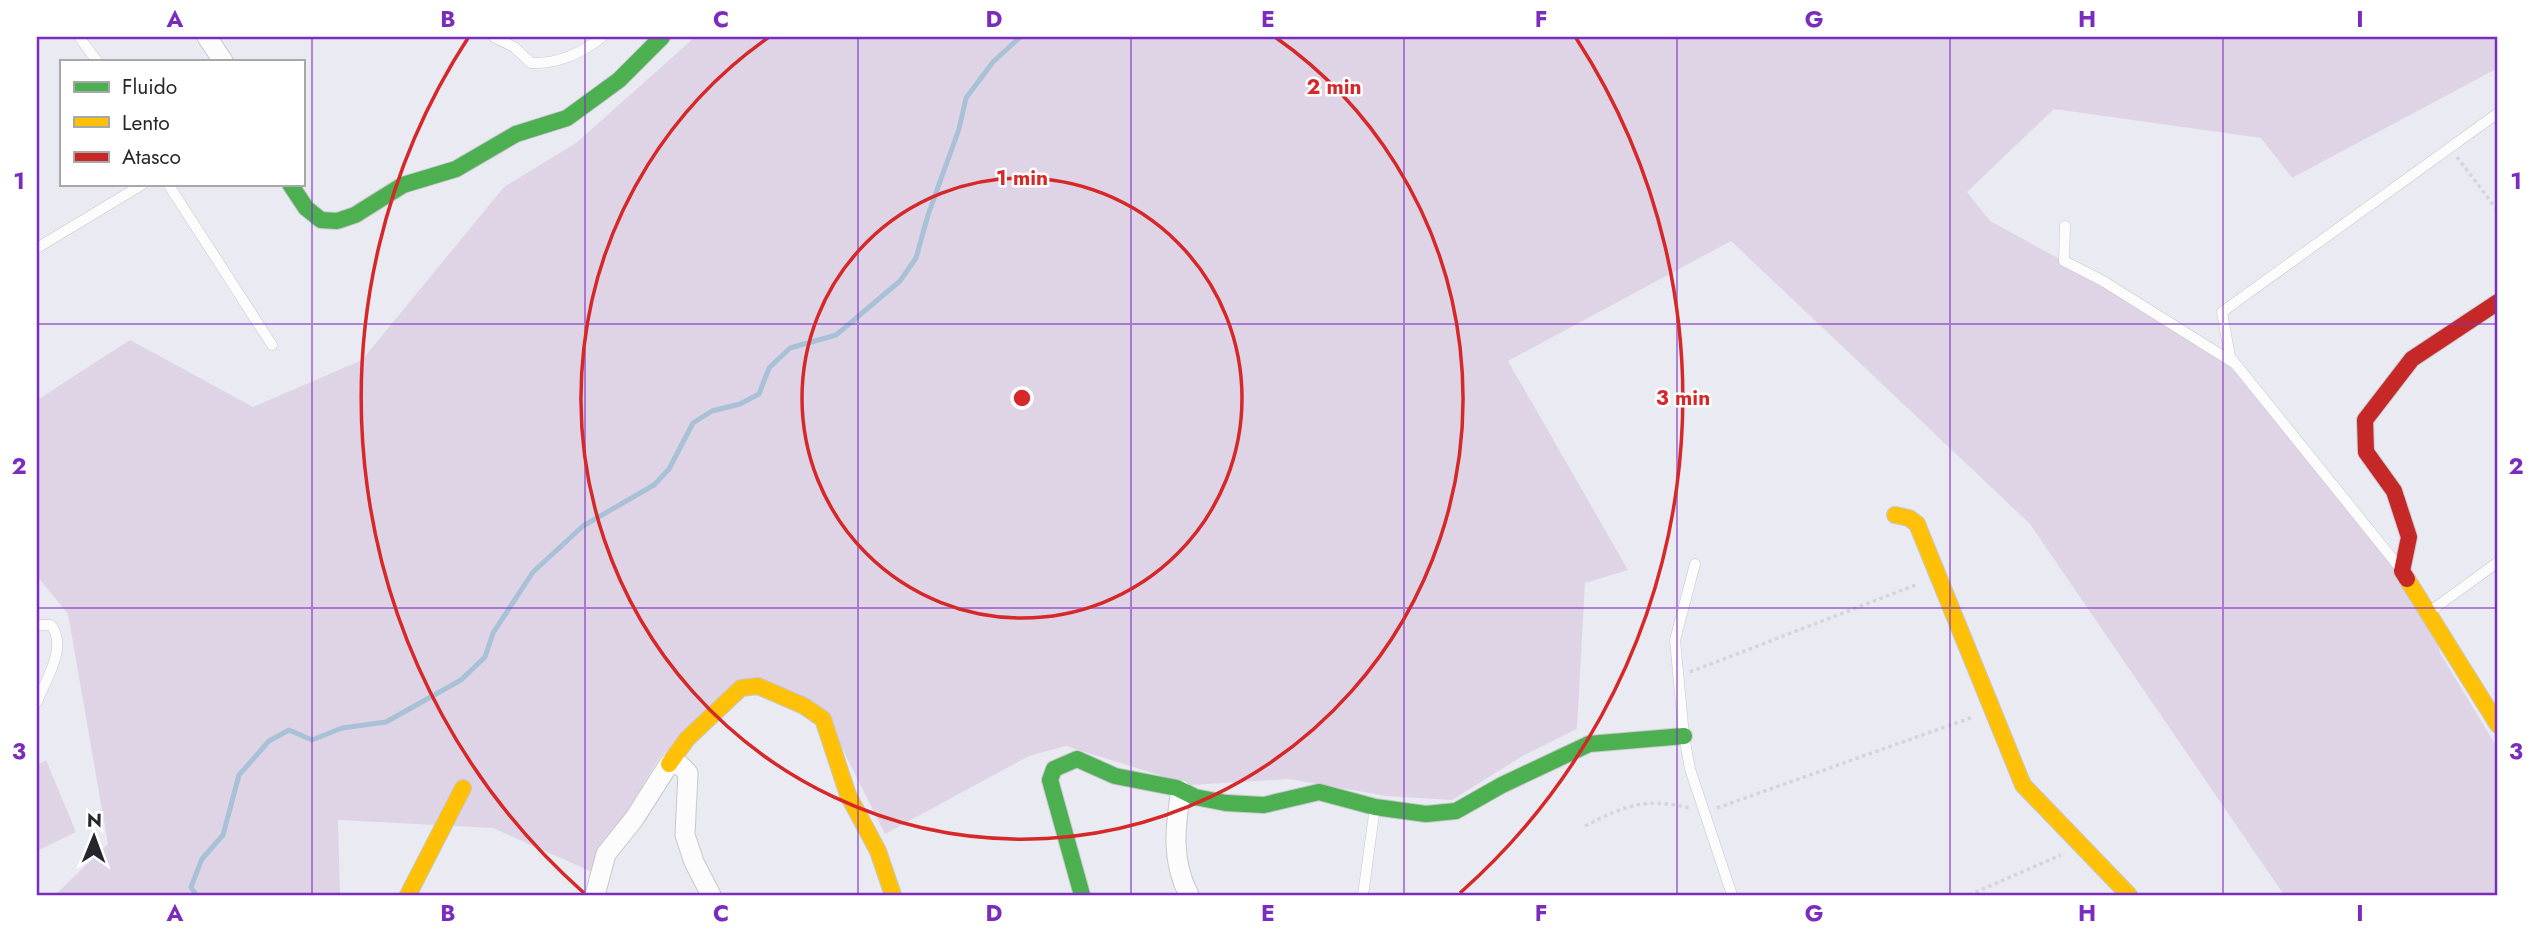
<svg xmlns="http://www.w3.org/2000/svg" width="2535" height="932" font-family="Jost,sans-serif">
<rect width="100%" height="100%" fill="#eaebf2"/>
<path fill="#dfd4e5" d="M695 37H2498V68L2292 178 2261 138 2054 109 1967 192 1990 221 2201 336 2265 404 2430 603 2440 653 2498 749V895H2284L2030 524 1731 241 1508 361 1628 570 1585 583 1577 729 1521 757 1452 800 1386 796 1289 779 1191 785 1066 746 1029 756 885 834 827 718 738 688 660 757 590 871 493 828 338 820 340 895H55L108 844 68 614 37 576V400L130 340 253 407 362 360 504 187 576 143Z
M46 760 76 832 37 851V765Z"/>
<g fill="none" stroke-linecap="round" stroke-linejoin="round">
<path stroke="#a8c1d7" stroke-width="5" d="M196 895 191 887 202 859 223 835 239 775 269 741 289 730 312 740 342 728 386 722 461 680 485 657 493 633 533 572 583 526 654 485 669 469 693 423 712 411 740 404 759 394 769 368 790 348 836 335 900 281 916 258 928 215 959 129 966 98 993 62 1020 37"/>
<defs>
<path id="lane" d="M79 37 97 61
M494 37 514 47 531 63C557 64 582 53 602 37
M168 184 272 345
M2065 226 2064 261 2103 281 2234 363
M37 248 143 184
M1695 564 1675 640 1684 736 1690 769 1732 895
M2400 568 2230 357 2222 312 2498 113
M2428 613 2498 562
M37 625H51C68 647 46 679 37 702
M1363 895 1375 807"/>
<path id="street" d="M207 37 223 61
M1181 790C1175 827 1171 861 1189 895
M595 895 606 854 634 819 669 764 680 765 688 773 685 835 694 862 711 895"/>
<path id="fast" d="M290 184 306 208 321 220 337 221 355 215 403 185 456 169 516 134 567 118 619 80 662 37
M1082 895 1050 780 1054 769 1077 759 1115 776 1177 788 1195 797 1226 803 1264 805 1319 792 1375 807 1426 814 1456 811 1502 785 1589 744 1684 736"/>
<path id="slow" d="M1895 515 1909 518 1917 524 2023 785 2129 895
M2407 579 2498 725
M669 764 687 739 741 688 758 686 804 706 823 719 848 795 878 851 893 895
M408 895 463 788"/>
<path id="jam" d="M2407 579 2402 571 2409 537 2394 491 2366 452 2365 420 2412 359 2498 302"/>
</defs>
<use href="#lane" stroke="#c7c7cc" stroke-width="11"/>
<use href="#street" stroke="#c7c7cc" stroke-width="21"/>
<use href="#fast" stroke="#c7c7cc" stroke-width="18"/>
<use href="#slow" stroke="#c7c7cc" stroke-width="18"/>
<use href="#jam" stroke="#c7c7cc" stroke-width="18"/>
<path stroke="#d5d5d8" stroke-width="3.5" stroke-dasharray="3.5 3.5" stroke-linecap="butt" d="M2457 157 2498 211
M1690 672 1918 584
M1717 808 1973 717
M1585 826C1624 806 1645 797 1689 808
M1969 895 2061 855"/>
<use href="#lane" stroke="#fcfcfd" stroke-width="10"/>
<use href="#street" stroke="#fcfcfd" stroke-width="19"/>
<use href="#fast" stroke="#4caf50" stroke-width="16"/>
<use href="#slow" stroke="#ffc107" stroke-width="16"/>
<use href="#jam" stroke="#c62828" stroke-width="16"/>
</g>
<path fill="none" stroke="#7b2cbf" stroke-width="2" stroke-opacity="0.55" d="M312 37V895M585 37V895M858 37V895M1131 37V895M1404 37V895M1677 37V895M1950 37V895M2223 37V895M37 324H2498M37 608H2498"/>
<g fill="none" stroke="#d62828" stroke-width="3.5">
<circle cx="1022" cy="398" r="220"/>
<path d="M1275 37A441 441 0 1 1 769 37"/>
<path d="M584 893A661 661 0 0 1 468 38M1576 38A661 661 0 0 1 1460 893"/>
</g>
<circle cx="1022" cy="398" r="10" fill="#d62828" stroke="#fff" stroke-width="3.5"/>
<g font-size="21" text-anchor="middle" font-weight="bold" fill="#d62828" stroke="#fff" stroke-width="5" stroke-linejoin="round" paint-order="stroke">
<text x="1334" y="94">2 min</text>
<text x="1022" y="185">1 min</text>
<text x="1683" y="405">3 min</text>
</g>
<rect width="2535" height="932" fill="none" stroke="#ffffff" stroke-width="77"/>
<rect x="60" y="60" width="245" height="126" fill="#ffffff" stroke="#a8a8aa" stroke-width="2"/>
<rect x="74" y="82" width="35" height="10" fill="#4caf50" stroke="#a8a8aa" stroke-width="2"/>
<text x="122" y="94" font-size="21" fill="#26262b">Fluido</text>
<rect x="74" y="117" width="35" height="10" fill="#ffc107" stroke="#a8a8aa" stroke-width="2"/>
<text x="122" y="130" font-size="21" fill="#26262b">Lento</text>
<rect x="74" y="152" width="35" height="10" fill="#c62828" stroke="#a8a8aa" stroke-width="2"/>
<text x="122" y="164" font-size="21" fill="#26262b">Atasco</text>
<g transform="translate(94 837) rotate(1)" stroke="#ffffff" stroke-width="5" paint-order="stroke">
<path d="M0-5L12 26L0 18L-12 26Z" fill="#26262b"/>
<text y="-10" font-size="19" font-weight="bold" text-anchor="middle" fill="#26262b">N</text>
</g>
<rect x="38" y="38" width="2458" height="856" fill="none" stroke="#7b2cbf" stroke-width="2.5"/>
<g font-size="23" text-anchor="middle" font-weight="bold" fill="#7b2cbf">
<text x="175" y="27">A</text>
<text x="448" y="27">B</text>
<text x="721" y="27">C</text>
<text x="994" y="27">D</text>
<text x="1268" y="27">E</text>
<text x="1541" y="27">F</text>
<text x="1814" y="27">G</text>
<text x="2087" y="27">H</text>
<text x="2360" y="27">I</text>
<text x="19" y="189">1</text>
<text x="2516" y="189">1</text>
<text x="19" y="474">2</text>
<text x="2516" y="474">2</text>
<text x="19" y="759">3</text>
<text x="2516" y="759">3</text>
<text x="175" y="921">A</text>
<text x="448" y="921">B</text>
<text x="721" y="921">C</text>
<text x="994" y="921">D</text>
<text x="1268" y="921">E</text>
<text x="1541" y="921">F</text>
<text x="1814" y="921">G</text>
<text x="2087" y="921">H</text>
<text x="2360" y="921">I</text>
</g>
</svg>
